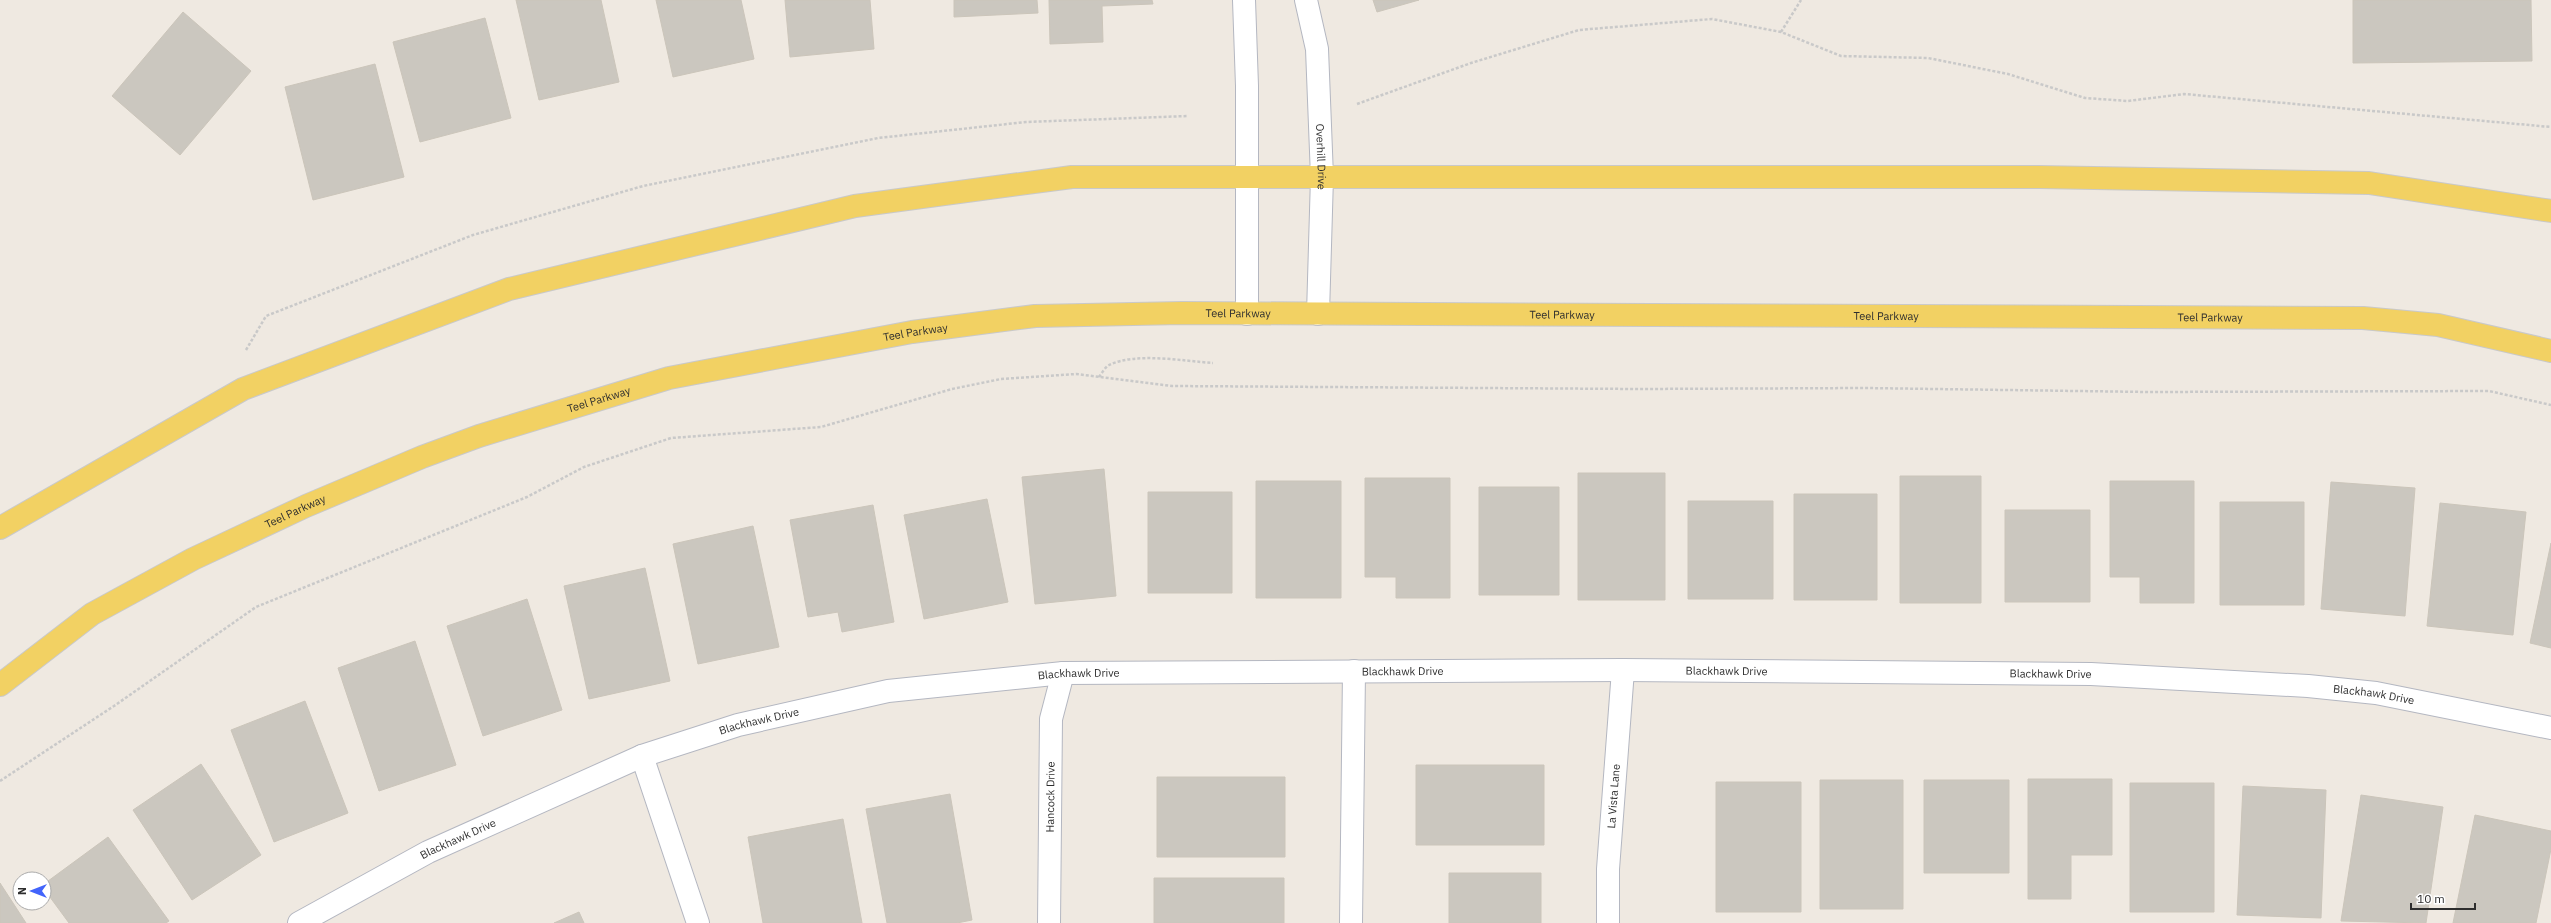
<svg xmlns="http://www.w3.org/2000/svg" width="2551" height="923" font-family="'IBM Plex Sans',sans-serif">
<rect width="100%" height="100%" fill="#efe9e1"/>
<path fill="#cbc7bf" stroke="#cbc5ba" d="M516 0H601L619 82 539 100Z
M656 0H741L754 59 673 77Z
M785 0H870L874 49 790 57Z
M954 0H1037L1038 13 954 17Z
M1049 0H1152L1153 4 1102 6 1103 42 1050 44Z
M1373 0H1419L1377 12Z
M2353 0H2531L2532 61 2353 63Z
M183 12 251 71 180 155 112 96Z
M485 18 511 118 420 142 393 42Z
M375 64 404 177 313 200 285 87Z
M1104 469 1116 596 1035 604 1022 477Z
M1578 473H1665V600H1578Z
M1900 476H1981V603H1900Z
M1365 478H1450V598H1396V577H1365Z
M1256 481H1341V598H1256Z
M2110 481H2194V603H2140V577H2110Z
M2331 482 2415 488 2405 616 2321 609Z
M1479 487H1559V595H1479Z
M1148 492H1232V593H1148Z
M1794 494H1877V600H1794Z
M987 499 1008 602 924 619 904 515Z
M1688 501H1773V599H1688Z
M2220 502H2304V605H2220Z
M2440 503 2526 512 2513 635 2427 626Z
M873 505 894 622 842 632 838 612 808 617 790 520Z
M2005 510H2090V602H2005Z
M753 526 779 647 698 664 673 544Z
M2551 543V648L2530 643Z
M645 568 670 681 589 699 564 586Z
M527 599 562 710 483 736 447 626Z
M415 641 456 765 379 791 338 668Z
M305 701 348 813 274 842 231 730Z
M201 764 261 855 192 900 133 810Z
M1416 765H1544V845H1416Z
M1157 777H1285V857H1157Z
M2028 779H2112V855H2071V899H2028Z
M1820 780H1903V909H1820Z
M1924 780H2009V873H1924Z
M1716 782H1801V912H1716Z
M2130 783H2214V912H2130Z
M2243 786 2326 790 2321 918 2237 915Z
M950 794 972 920 957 923H887L866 809Z
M2361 795 2443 807 2426 923 2341 921Z
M2475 815 2551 831V849L2536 923H2453Z
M843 819 862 923H763L748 837Z
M108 837 169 921 166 923H69L44 889V884Z
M1449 873H1541V923H1449Z
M1154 878H1284V923H1154Z
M0 883 26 923H0Z
M579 912 584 923H554Z"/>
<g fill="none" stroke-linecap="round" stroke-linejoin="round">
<defs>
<g id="minor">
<path d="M1244 0 1247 86V314"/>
<path id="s1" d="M1306 0 1317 49 1322 177 1318 314"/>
<path d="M642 756 698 923"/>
<path id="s2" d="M299 923 428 852 642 756 738 725 888 691 1063 673 1623 670 2091 674 2308 686 2376 693 2551 728"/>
<path id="s3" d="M1049 923 1051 719 1063 673"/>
<path d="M1351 923 1354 671"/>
<path id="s4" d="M1608 923V869L1623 670"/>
</g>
<g id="major">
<path d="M0 528 243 389 509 289 855 206 1072 177H2039L2369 183 2551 211"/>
<path id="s5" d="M0 685 92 614 193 559 306 506 422 457 479 436 669 378 912 332 1035 316 1182 313 2363 318 2438 325 2551 351"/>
</g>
</defs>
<use href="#minor" stroke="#b4b7c1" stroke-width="24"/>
<use href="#major" stroke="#c9c9c9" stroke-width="24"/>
<path stroke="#c9c9c9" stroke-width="2.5" stroke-dasharray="3 2" stroke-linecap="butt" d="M1781 32 1801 0
M1357 104 1471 63 1579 30 1712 19 1781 32 1841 56 1928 58 2008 74 2085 98 2128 101 2184 94 2551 127
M246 350 266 316 473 235 643 186 878 138 1026 122 1188 116
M1099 377C1102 373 1105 367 1109 365 1136 352 1183 361 1213 363
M0 781 114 706 256 607 527 497 584 467 671 438 821 427 952 389 1001 379 1076 374 1172 386 1638 389 1866 388 2147 392 2489 391 2551 405"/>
<use href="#minor" stroke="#fff" stroke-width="22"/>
<use href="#major" stroke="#f2d163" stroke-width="22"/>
</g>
<g text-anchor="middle" stroke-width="3" stroke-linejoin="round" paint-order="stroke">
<g font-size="11" fill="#2e2e2e" stroke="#fff">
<text dy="4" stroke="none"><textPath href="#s1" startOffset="158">Overhill Drive</textPath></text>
<text dy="4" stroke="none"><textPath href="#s5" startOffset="1316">Teel Parkway</textPath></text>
<text dy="4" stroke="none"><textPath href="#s5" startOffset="1640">Teel Parkway</textPath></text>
<text dy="4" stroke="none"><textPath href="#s5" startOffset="1964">Teel Parkway</textPath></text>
<text dy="4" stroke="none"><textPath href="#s5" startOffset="2288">Teel Parkway</textPath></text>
<text dy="4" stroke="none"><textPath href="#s5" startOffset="992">Teel Parkway</textPath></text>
<text dy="4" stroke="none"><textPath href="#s5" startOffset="668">Teel Parkway</textPath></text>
<text dy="4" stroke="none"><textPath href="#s5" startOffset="344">Teel Parkway</textPath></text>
<text dy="4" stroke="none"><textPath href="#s2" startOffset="1476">Blackhawk Drive</textPath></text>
<text dy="4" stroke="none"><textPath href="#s2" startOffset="1152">Blackhawk Drive</textPath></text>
<text dy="4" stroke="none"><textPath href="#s2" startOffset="828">Blackhawk Drive</textPath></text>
<text dy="4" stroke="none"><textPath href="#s2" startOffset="1800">Blackhawk Drive</textPath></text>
<text dy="4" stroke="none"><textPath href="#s2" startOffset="2124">Blackhawk Drive</textPath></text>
<text dy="4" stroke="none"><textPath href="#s2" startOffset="504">Blackhawk Drive</textPath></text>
<text dy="4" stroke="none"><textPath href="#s4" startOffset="127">La Vista Lane</textPath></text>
<text dy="4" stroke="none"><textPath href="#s3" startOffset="126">Hancock Drive</textPath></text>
<text dy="4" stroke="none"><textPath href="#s2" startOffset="180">Blackhawk Drive</textPath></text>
</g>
</g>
<g transform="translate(32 891) rotate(270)"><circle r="19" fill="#ffffff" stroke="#ababab"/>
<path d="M0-3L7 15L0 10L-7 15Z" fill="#4264fb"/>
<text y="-6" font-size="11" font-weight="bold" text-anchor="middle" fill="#2e2e2e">N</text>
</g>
<path d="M2411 903v6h64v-6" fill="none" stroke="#2e2e2e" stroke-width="2"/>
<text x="2417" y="903" font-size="12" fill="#2e2e2e" stroke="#ffffff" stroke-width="3" paint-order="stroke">10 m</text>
</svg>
